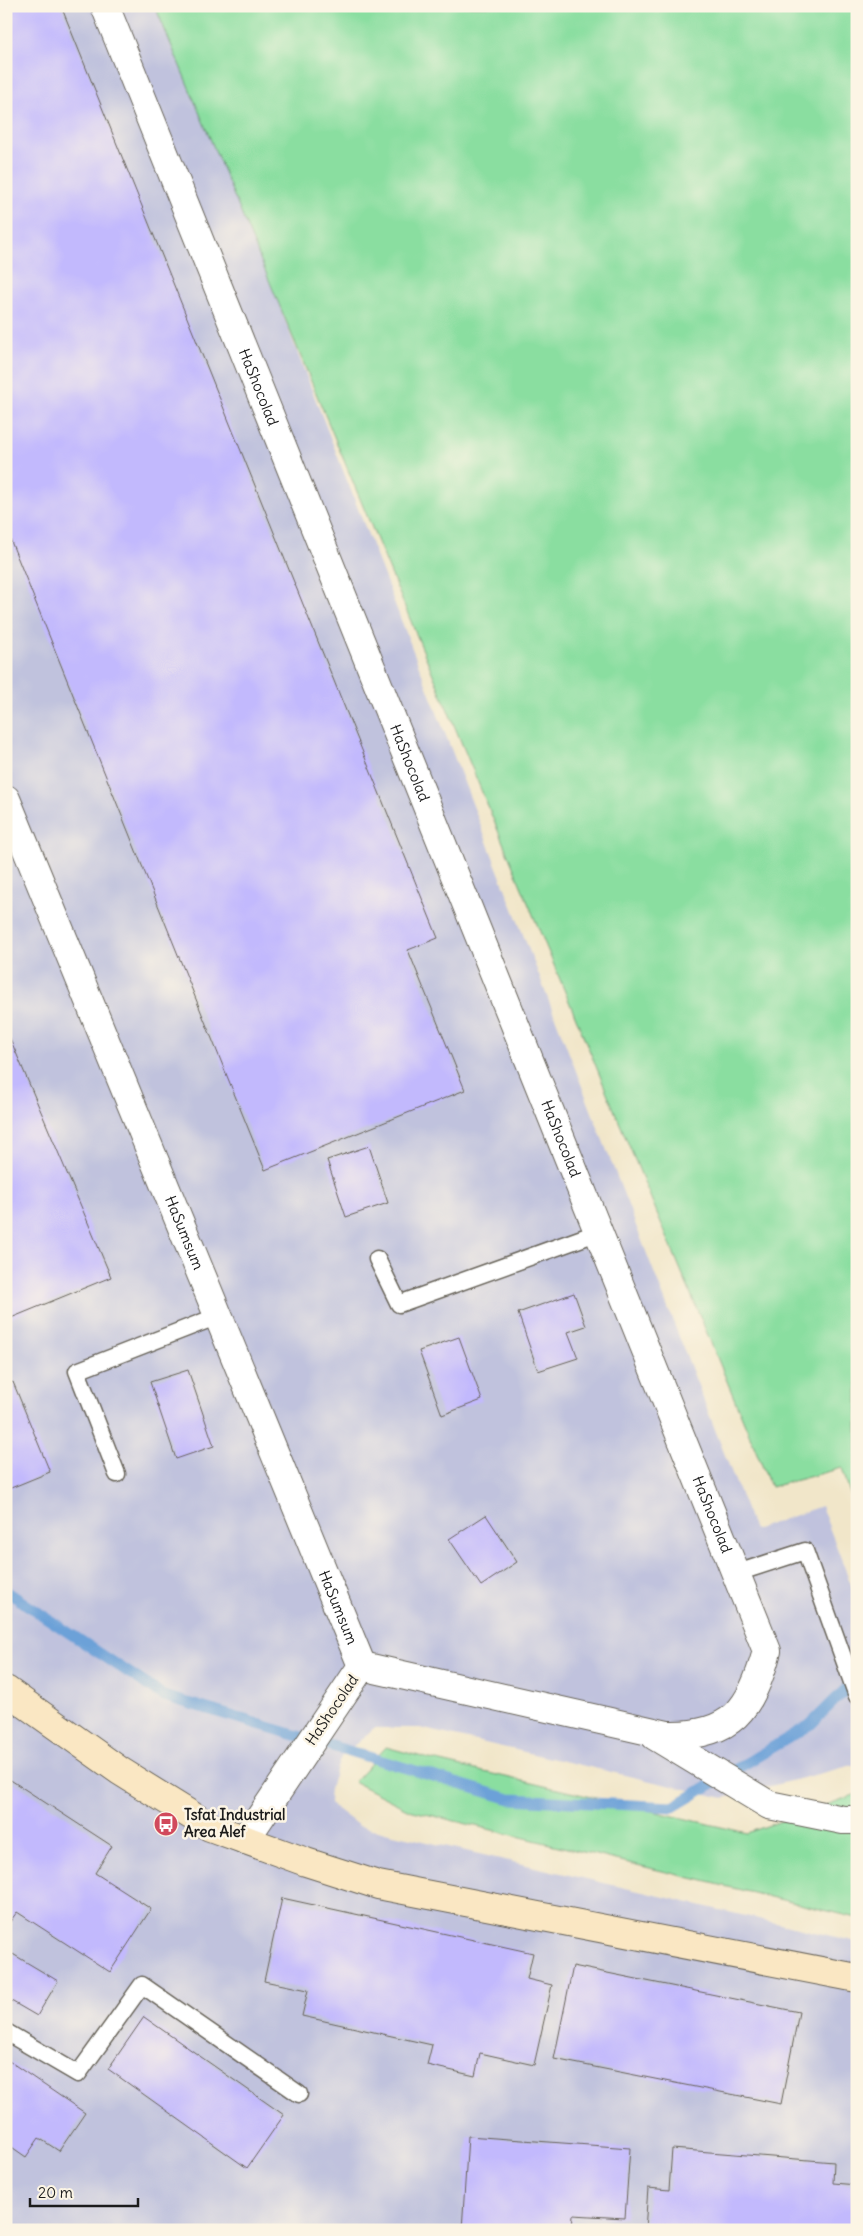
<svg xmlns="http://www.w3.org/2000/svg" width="863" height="2236" font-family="Delius,sans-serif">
<rect width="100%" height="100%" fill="#fcf5e5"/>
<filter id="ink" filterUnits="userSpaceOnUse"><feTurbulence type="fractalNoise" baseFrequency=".02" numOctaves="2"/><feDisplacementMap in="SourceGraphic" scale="10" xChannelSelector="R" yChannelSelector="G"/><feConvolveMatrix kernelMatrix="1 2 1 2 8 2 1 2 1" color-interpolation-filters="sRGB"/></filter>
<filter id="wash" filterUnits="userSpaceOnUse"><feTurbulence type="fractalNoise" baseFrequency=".0096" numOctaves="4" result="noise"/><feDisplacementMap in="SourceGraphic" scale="20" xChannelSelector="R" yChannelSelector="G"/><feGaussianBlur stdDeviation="1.12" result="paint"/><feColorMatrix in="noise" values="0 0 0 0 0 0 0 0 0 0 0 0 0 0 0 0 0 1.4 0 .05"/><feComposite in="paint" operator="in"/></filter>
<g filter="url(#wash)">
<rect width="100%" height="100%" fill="#f1e6c9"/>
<path fill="#c0c2dd" d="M6 6H163L754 1530 821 1506 857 1600V1764L724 1798 420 1728H374L341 1757 330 1787 329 1803 359 1826 857 1942V2230H6Z"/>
<path fill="#8adea0" stroke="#537d5e" d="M155 6H857V1515L842 1468 771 1487Z
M386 1747 441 1762 747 1833 857 1794V1918L409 1810 354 1782Z"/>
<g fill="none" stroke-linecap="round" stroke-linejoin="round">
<path stroke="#6ca1d8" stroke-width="11" d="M6 1591 164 1696 510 1799 673 1807 810 1725 856 1679"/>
</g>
<g id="blocks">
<path fill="#c2b9fd" d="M6 6H61L438 938 408 950 465 1090 265 1170 6 529Z
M6 1029 111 1277 6 1320Z
M369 1146 388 1203 346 1217 327 1160Z
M574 1293 586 1326 568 1332 578 1358 538 1371 518 1313Z
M459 1337 482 1400 442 1415 419 1351Z
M188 1370 214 1446 176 1459 150 1382Z
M13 1382 50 1472 6 1490V1385Z
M486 1515 517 1562 481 1586 449 1539Z
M6 1777 112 1846 95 1873 151 1909 110 1972 17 1912 6 1927Z
M282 1898 533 1953 527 1979 552 1985 534 2065 480 2053 475 2076 427 2065 432 2045 302 2016 308 1990 264 1981Z
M6 1950 58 1981 37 2016 6 1998Z
M573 1966 799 2012 781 2104 554 2059Z
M144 2017 284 2115 247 2168 108 2069Z
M6 2059 85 2113 59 2151 39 2138 26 2157 6 2143Z
M468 2136 630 2148 625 2218 573 2215 572 2230H462Z
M672 2149 834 2162 833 2183 857 2185V2230H645L648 2188 669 2190Z"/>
</g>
</g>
<g filter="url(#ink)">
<use href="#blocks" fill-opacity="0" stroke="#676359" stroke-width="1"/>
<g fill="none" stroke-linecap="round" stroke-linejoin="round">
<defs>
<path id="lane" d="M377 1259 399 1304 599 1232
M117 1474 77 1371 218 1316
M737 1573 805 1551 857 1696
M6 2032 78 2074 142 1985 299 2094"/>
<g id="street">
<path id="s1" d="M105 6 767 1651C751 1709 732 1737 667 1735L362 1666 245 1840"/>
<path id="s2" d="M6 799 362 1666"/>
<path d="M655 1736 769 1805 843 1820H857"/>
</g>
<path id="secondary" d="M6 1690 120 1771 210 1827 306 1862 378 1885 857 1978"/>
</defs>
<use href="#lane" stroke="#676359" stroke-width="19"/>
<use href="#street" stroke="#676359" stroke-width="30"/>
<use href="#secondary" stroke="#676359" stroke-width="30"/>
<use href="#lane" stroke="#fff" stroke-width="16"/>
<use href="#street" stroke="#fff" stroke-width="28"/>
<use href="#secondary" stroke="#fae7c3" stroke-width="28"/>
</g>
</g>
<defs>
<symbol id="bus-disc" viewBox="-11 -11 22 22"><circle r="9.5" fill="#d1495b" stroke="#fcf5e5"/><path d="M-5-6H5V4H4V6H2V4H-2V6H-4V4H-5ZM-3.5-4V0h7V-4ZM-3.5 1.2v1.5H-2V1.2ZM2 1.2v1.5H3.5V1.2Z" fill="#fff"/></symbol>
</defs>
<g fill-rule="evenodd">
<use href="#bus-disc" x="152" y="1810" width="28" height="28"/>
</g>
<g text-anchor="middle" stroke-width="5" stroke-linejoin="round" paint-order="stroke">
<g font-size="15" fill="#1c1c1c" stroke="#fcf5e5">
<text dy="5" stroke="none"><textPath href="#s1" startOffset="411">HaShocolad</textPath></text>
<text dy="5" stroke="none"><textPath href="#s1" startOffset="816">HaShocolad</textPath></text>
<text dy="5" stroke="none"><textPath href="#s1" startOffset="1221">HaShocolad</textPath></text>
<text dy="5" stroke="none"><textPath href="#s2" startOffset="469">HaSumsum</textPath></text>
<text dy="5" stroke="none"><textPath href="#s1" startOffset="1626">HaShocolad</textPath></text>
<text dy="5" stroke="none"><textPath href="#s2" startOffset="874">HaSumsum</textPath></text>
<text transform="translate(332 1710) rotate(-56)" y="5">HaShocolad</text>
</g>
<g font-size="15" font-weight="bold" fill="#1c1c1c" stroke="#fcf5e5" text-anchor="start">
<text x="184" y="1820">Tsfat Industrial<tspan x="184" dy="17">Area Alef</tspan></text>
</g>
</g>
<rect width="863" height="2236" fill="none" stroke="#fcf5e5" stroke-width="25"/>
<path d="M30 2198v8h108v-8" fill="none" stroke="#1c1c1c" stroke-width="2.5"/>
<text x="38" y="2198" font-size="15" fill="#1c1c1c" stroke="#fcf5e5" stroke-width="4" paint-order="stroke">20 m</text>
</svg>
